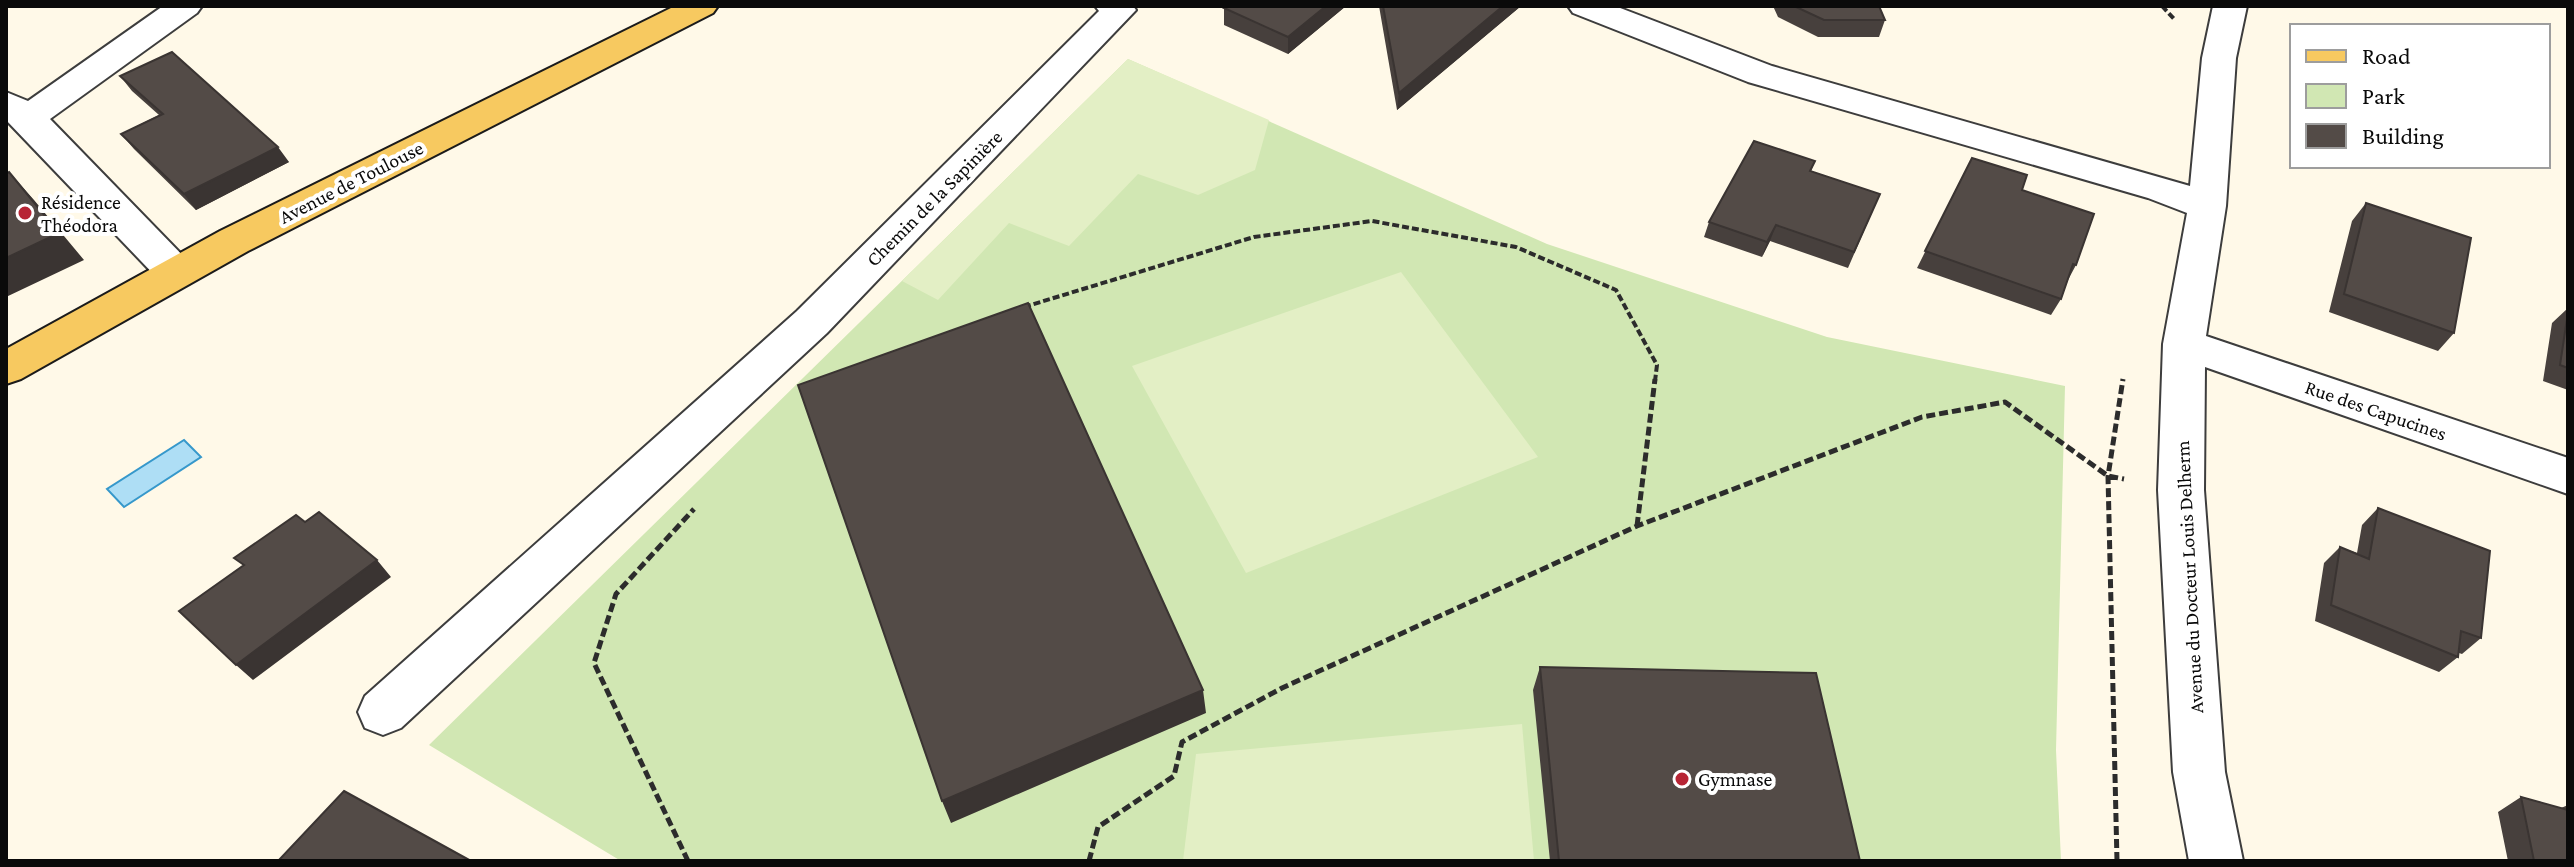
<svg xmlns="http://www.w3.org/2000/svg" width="2574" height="867" font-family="'Crimson Pro',serif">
<rect width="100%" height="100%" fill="#fff9e8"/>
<path fill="#d1e7b3" d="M1128 59 1547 244 1827 337 2065 386 2056 750 2061 861H621L429 745Z"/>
<path fill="#e3efc5" d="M1128 59 1269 120 1255 170 1198 195 1138 174 1069 246 1009 223 938 300 902 281Z
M1401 272 1538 457 1246 573 1132 366Z
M1522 724 1534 861H1183L1196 754Z"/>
<path fill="#aedef5" stroke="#3698cb" stroke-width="2" d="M184 440 201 457 124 507 107 489Z"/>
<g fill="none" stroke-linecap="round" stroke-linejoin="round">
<defs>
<path id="street" d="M163 6H202L197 13 50 119 190 263 196 273 190 283 176 287 162 283 6 120V92L28 101Z
M1095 6H1133L1136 10 827 333 401 728 383 735 365 728 358 712 365 696 797 311 1099 11Z
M1568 6H1615L1772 66 2190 186 2202 58 2213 6H2247L2236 58 2226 206 2206 336 2568 458V494L2205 367 2204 490 2225 772 2243 861H2189L2173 772 2158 490 2163 344 2187 213 2148 198 1748 82 1573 13Z"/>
<path id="primary" d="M675 6H718L713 13 248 251 21 379 6 384V349L220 231Z"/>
</defs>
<use href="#street" stroke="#3d3d3d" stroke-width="4"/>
<use href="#primary" stroke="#1b1b1b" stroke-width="4"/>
<path stroke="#2c2c2c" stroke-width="4" stroke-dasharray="7 3" stroke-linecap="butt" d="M2162 6 2175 20
M1024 307 1254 237 1372 221 1516 247 1616 290 1657 365 1655 381"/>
<path stroke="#2c2c2c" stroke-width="5" stroke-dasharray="9 4" stroke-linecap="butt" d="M1637 526 1655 379
M688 861 594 663 616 594 694 509
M1089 861 1098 827 1174 776 1182 742 1282 688 1637 526 1922 417 2005 402 2108 476 2124 479
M2117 861 2108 476 2123 379"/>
<use href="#street" fill="#fff" fill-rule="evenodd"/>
<use href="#primary" fill="#f7c960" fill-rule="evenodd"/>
</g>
<path fill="#47403d" d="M1346 6 1288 54 1224 25V8Z
M1379 6H1521L1397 110Z
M1773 6H1879L1885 20 1879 37H1818L1778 17Z
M120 76 289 162 196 210 134 149 121 134 159 115 132 91Z
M1972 158 2022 190 2076 265 2068 280 2061 299 2051 315 1917 268Z
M1815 161 1811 171 1880 194 1848 268 1770 241 1762 257 1704 237 1709 222Z
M2366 203 2454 333 2438 351 2329 312 2352 221Z
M2568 308V390L2543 381 2552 323Z
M2378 508 2481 638 2462 654 2459 653 2458 657 2439 672 2315 621 2324 563 2340 547 2357 553 2362 525Z
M1540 667 1860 861H1550L1533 690Z
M2521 797 2561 808 2568 805V861H2508L2498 812Z"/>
<path fill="#3a3432" d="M1326 6H1346L1288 54V37Z
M1503 6H1521L1397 110 1399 93Z
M278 147 289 162 196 210 184 194Z
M9 172 34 200 84 260 6 297V258Z
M1776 225 1770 241 1762 257 1767 242Z
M377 560 391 577 253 680 236 665Z
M1203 690 1206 713 951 823 942 801Z"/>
<path fill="#534b47" stroke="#3a3432" stroke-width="2" d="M1227 6H1326L1288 37 1224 8Z
M1383 6H1503L1399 93Z
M1794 6H1879L1885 20H1824Z
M172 52 278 147 184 194 121 134 163 114 120 76Z
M1754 141 1815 161 1810 171 1880 194 1854 252 1776 225 1767 242 1709 222Z
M1972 158 2027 175 2022 190 2094 214 2076 265 2073 264 2061 299 1925 251Z
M9 172 59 233 6 258V174Z
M2366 203 2471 238 2454 333 2344 294Z
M1028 303 1203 690 942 801 798 385Z
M2568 312V368L2560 365Z
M2378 508 2490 551 2481 638 2461 631 2458 657 2331 605 2340 547 2369 559Z
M319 512 377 560 236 665 179 611 244 565 234 558 296 515 305 522Z
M1540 667 1816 673 1860 861H1559Z
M344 791 471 861H278Z
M2521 797 2568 810V861H2534Z"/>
<g fill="#b72535" stroke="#fff" stroke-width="3">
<circle cx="25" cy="213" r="8"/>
<circle cx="1682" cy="779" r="8"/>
</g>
<g text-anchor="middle" stroke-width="8" stroke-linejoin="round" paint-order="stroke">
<g font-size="20" fill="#0a0a0a" stroke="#fff">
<text transform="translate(351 182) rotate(-27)" y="7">Avenue de Toulouse</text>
<text transform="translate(934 198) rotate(-45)" y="7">Chemin de la Sapinière</text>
<text transform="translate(2376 410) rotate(19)" y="7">Rue des Capucines</text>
<text transform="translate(2189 577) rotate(-93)" y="7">Avenue du Docteur Louis Delherm</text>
</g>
<g font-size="20" fill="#0a0a0a" stroke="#fff" text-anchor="start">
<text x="41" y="209">Résidence<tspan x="41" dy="23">Théodora</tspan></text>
<text x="1698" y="786">Gymnase</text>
</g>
</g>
<rect width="2574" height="867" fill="none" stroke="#0a0a0a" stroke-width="16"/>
<rect x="2290" y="24" width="260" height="144" fill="#ffffff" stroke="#9d9d9d" stroke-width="2"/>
<rect x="2306" y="50" width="40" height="12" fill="#f7c960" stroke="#9d9d9d" stroke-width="2"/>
<text x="2362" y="64" font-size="24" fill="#0a0a0a">Road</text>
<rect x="2306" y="84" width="40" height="24" fill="#d1e7b3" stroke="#9d9d9d" stroke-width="2"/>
<text x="2362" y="104" font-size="24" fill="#0a0a0a">Park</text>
<rect x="2306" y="124" width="40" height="24" fill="#534b47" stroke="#9d9d9d" stroke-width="2"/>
<text x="2362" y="144" font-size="24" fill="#0a0a0a">Building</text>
</svg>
